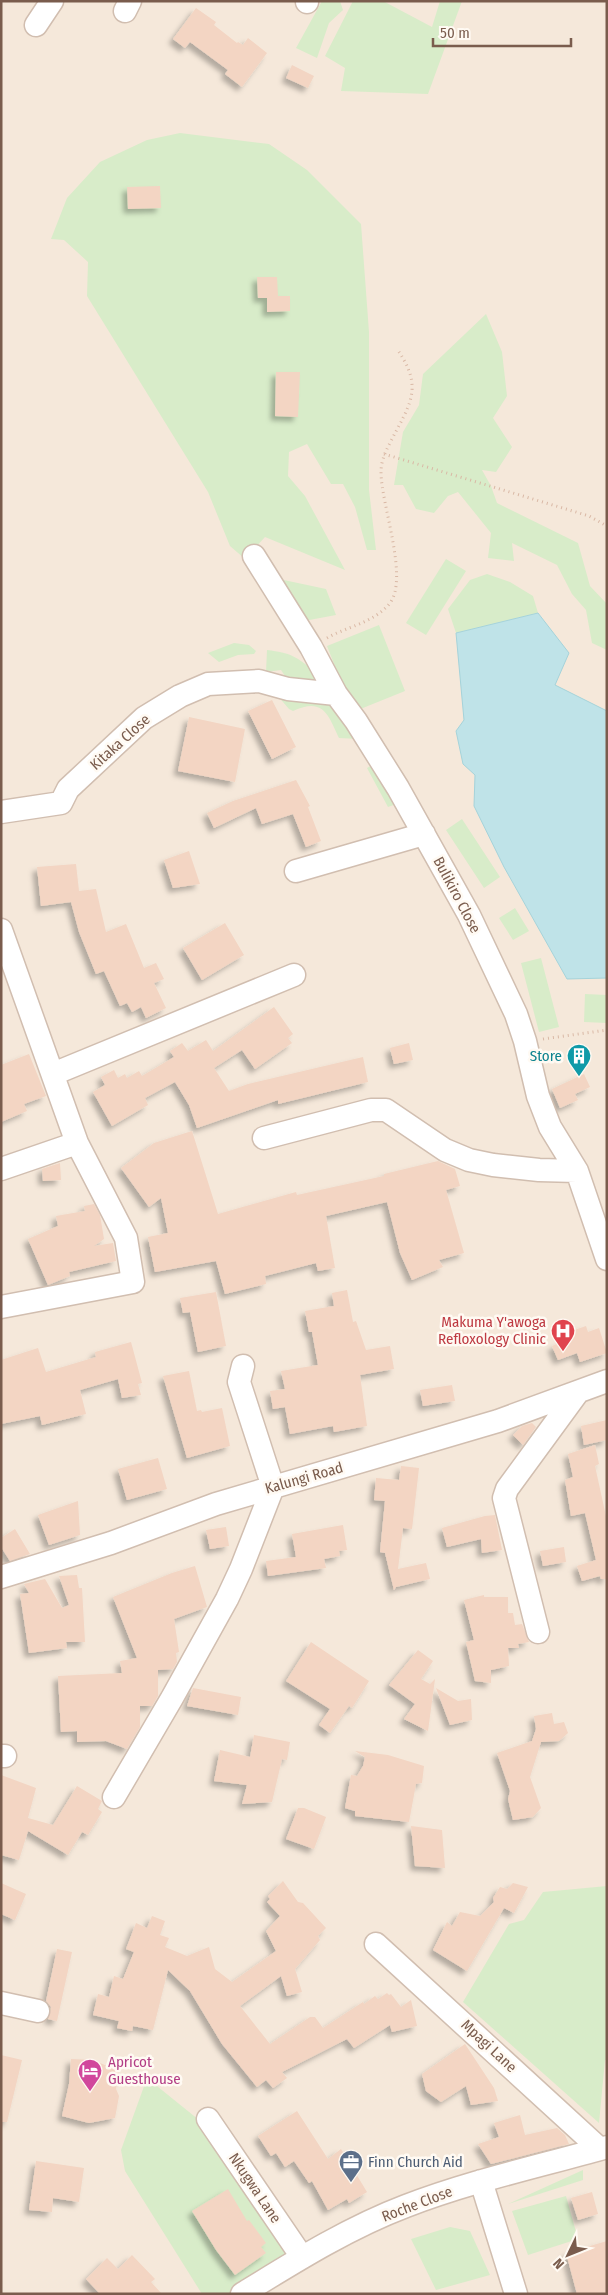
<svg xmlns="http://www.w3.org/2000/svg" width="608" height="2295" font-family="'Fira Sans Condensed',sans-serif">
<defs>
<filter id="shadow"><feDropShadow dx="-4.5" dy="4.5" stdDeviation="2.5" flood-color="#0004"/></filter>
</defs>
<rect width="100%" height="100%" fill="#fdf6ec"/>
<path fill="#f5e8da" d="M1 1H607V2294H1Z"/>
<path fill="#d8ecc9" d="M322 1H340L343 10 329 23 317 58 296 48Z
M353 1H383L432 27 440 1H462L428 94 341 91 345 68 325 56Z
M180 133 269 144 307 170 361 224 369 332V490L376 550H367L355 507 343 484H331L307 444 289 452 288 476 305 496 345 570 265 537 245 559 230 546 208 492 87 296 88 262 64 240 51 239 67 198 100 162 147 140Z
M486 314 502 352 507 396 493 418 512 447 496 472 482 470 491 486 497 503 578 543 590 586 607 604V650L592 643 586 610 572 594 557 565 512 543 514 561 488 558 491 533 458 492 448 496 434 513 416 509 403 485H394L403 432 419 405 423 374Z
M446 559 466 571 426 635 406 623Z
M487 574 510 582 533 596 538 613 456 633 448 609 470 580Z
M279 579 326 589 336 615 304 621Z
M379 625 405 691 353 712 327 646Z
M234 643 249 645 256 651 254 654 238 655 219 662 208 653Z
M267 650C291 653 296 656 315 672L314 680 289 682 281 670 266 672Z
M324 681 359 739 339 738C328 714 323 697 293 711L289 709 277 695Z
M374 764 402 802 388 807 367 768Z
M462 819 500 877 484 888 446 830Z
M515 908 529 931 513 940 499 918Z
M541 958 559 1027 539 1032 521 963Z
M585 994 607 995V1023L584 1022Z
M607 1886V2060H605L599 2123 463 2002 509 1924 524 1920 543 1892Z
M147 2078 199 2120 293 2255 230 2294H202L125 2171 121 2150Z
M583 2170V2180L508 2204Z
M566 2196 578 2239 528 2255 512 2211Z
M450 2227 470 2231 490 2275 436 2290 411 2239Z"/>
<path fill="#bfe3e8" stroke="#a5d3da" d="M538 613 569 653 555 685 607 711V978L567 979 504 867 474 806 475 775 463 764 456 731 464 720 456 633Z"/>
<path fill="#f3d5c3" filter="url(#shadow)" d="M196 8 216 22 214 25 237 43 238 42 243 45 248 38 267 53 242 87 225 74 228 70 190 42 185 48 173 39Z
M292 65 314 76 308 88 286 78Z
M160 186 161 208 128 209 127 187Z
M257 277H277L278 296H290V311L267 312V298H258Z
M276 372H300L298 417 275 416Z
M272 700 296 747 272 759 248 711Z
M189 717 245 729 235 782 178 771Z
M296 780 310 806 308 807 321 841 306 847 293 814 262 824 256 808 214 828 207 813 233 801Z
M189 851 200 884 173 888 164 860Z
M76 864 79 891 96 889 106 932 126 924 144 968 156 963 164 979 154 983 166 1008 146 1018 141 1007 132 1012 127 1003 120 1006 104 971 96 974 79 932 71 902 41 906 37 867Z
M225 923 244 955 202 980 183 948Z
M274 1007 293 1034 288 1038 292 1043 255 1069 242 1050 214 1068 229 1091 248 1084 363 1057 368 1082 278 1104V1100L197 1128 189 1105 175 1082 145 1098 148 1105 112 1126 93 1092 105 1085 101 1077 114 1070 118 1078 125 1074 127 1078 139 1071 142 1076 174 1057 170 1051 182 1043 188 1051 206 1040 213 1051Z
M409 1043 413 1060 394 1064 390 1048Z
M29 1054 46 1096 24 1104 27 1111 1 1122V1065Z
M584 1074 590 1087 575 1094 578 1100 560 1108 552 1089Z
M192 1131 218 1214 296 1192 297 1195 384 1176V1174L438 1161 455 1169 460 1186 446 1190 464 1253 439 1260 443 1267 412 1280 400 1253 387 1202 326 1216 335 1268 318 1271 316 1263 265 1276 266 1284 225 1294 216 1261 155 1272 148 1237 168 1233 161 1198 149 1207 121 1168 154 1143Z
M60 1163 61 1180 43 1181 42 1169Z
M94 1204 100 1215 104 1239 94 1246 113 1243 116 1261 69 1272 70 1276 48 1285 28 1239 58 1226 56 1216 85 1211 84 1206Z
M347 1290 353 1322 356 1321 366 1350 390 1346 394 1369 360 1375 367 1426 334 1432 333 1426 290 1434 285 1407 273 1409 270 1391 285 1389 281 1371 318 1365 312 1332H309L305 1311 334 1306 332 1293Z
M216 1292 226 1346 198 1352 190 1312 183 1313 180 1298Z
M586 1326 588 1332 599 1328 607 1353 580 1362 577 1353 558 1360 552 1346 572 1338 569 1332Z
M131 1342 142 1383 138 1384 141 1395 122 1398 118 1379 80 1390 86 1414 42 1425 40 1416 1 1424V1360L38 1348 46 1372 96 1357 95 1352Z
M189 1371 197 1411 201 1410 202 1412 222 1408 230 1446 187 1458 163 1376Z
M452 1385 455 1401 423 1406 420 1390Z
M607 1420V1440L584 1445 581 1426Z
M532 1423 536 1427 523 1445 513 1435 522 1426Z
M595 1445 599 1464 595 1466 607 1521V1579H601L600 1576 582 1581 577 1566 596 1560 585 1513 571 1516 565 1480 573 1477 568 1454Z
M158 1458 167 1489 127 1500 118 1469Z
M401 1466 419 1468 412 1529 403 1528 398 1569 426 1563 430 1579 396 1587 394 1590 385 1553 380 1552 385 1501 374 1500 376 1478 399 1480Z
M78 1501 80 1535 49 1545 38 1515Z
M495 1515 502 1550 482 1553 481 1539 447 1547 442 1528 485 1516Z
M343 1525 347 1550 339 1551 340 1556 324 1559 326 1568 268 1576 266 1561 296 1557 292 1534Z
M226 1527 229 1546 210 1549 206 1530Z
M15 1529 30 1554 10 1561 1 1547V1538Z
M564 1547 566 1562 543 1566 540 1551Z
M195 1566 207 1607 174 1619 179 1652 176 1653 177 1662 173 1669 158 1670V1696L152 1706H140V1727L127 1749 106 1741 77 1742V1731L61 1732 58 1676 122 1673 120 1661 137 1658 113 1597 172 1573Z
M77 1575 79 1588H82L85 1642H66L67 1648 29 1653 20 1594 29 1593 24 1584 45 1579 62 1608 69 1605 59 1576Z
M484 1595V1597H508V1613H513L515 1625 522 1624 529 1642 518 1644 519 1648H508L509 1666 491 1670V1683L475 1681 466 1642 474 1640 464 1600Z
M311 1642 369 1681 352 1708 349 1706 330 1733 319 1725 330 1709 286 1681Z
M418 1650 433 1661 421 1679 430 1684 435 1679 428 1731 404 1719 415 1704 389 1685Z
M193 1688 241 1697 238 1715 187 1706Z
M436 1688 458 1701 471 1699 472 1720 450 1725Z
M552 1713 554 1724 564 1722 568 1733 559 1741 541 1742 530 1777 541 1808 533 1817 513 1820 508 1799 510 1791 497 1753 532 1741 536 1729 534 1716Z
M254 1735 290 1742 287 1760 282 1759 272 1802 242 1804 247 1785 214 1781 220 1750 250 1757Z
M355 1751 388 1755 424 1766 422 1783 416 1784 409 1822 355 1816V1811L345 1808 351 1775 357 1776 363 1766 365 1757Z
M1 1775 36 1788 28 1818 53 1825 77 1786 102 1801 98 1809 102 1812 88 1835 82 1832 68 1855 28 1831 19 1860 1 1855Z
M298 1808H304L326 1817 314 1849 286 1839Z
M411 1826 442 1830 445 1868 415 1866Z
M283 1881 298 1902 303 1903 326 1928 318 1936 320 1940 295 1969 302 1992 287 1996 281 1976 240 2006 270 2044 310 2017H315L323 2028 363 2002 364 2004 375 1996 378 1999 387 1993 389 1995 391 1994 401 2007 411 2000 417 2026 392 2032 390 2025 354 2048 347 2039 282 2072 287 2078 273 2088 266 2080 257 2087 222 2044 190 1991 168 1970 153 2030 133 2026 132 2031 117 2028 119 2021 93 2015 98 1994 109 1997 114 1976 123 1979 134 1952 126 1949 136 1923 147 1928 152 1916 165 1921 160 1935 169 1938 165 1947 187 1956 209 1947 215 1969 232 1982 276 1951 266 1931 280 1916 267 1902 270 1899 268 1896Z
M1 1883 26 1894 15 1920 1 1914Z
M513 1883 528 1887 514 1913 504 1908 467 1971 433 1950 447 1922 452 1926 460 1912 480 1916 494 1902 493 1898 500 1887 507 1889Z
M57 1949 72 1952 57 2021 48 2019 51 2007 46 2001Z
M465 2044 494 2088 498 2101 471 2105 466 2086 441 2102 426 2091 422 2074Z
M1 2055 22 2060 7 2122H1Z
M71 2059 93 2060 119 2071 116 2089 119 2096 115 2118 89 2123 62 2116 69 2084Z
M297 2111 328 2159 341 2149 367 2192 349 2203 347 2199 328 2210 312 2181 309 2183 294 2161 285 2167 276 2153 271 2156 258 2136Z
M520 2115 525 2135 557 2128 565 2135 569 2144 491 2164 478 2144 499 2137 494 2123Z
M36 2161 84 2168 79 2202 53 2198 52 2212 29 2210Z
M228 2189 247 2221 249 2220 266 2243 261 2247 266 2253 235 2275 216 2250 192 2211Z
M592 2192 598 2214 578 2220 571 2198Z
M607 2241V2294H577L566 2253Z
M132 2255 155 2279 151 2282 162 2294H100L86 2279 107 2258 118 2269Z"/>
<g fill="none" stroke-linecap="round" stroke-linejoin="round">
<defs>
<path id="minor" d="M307 2V1
M125 11 130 1
M36 25 52 1
M254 556 311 647 336 694 356 721 398 788 469 915 516 1014 525 1041 538 1096 550 1127 577 1171 607 1259
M1 812 61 803 68 789 144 718 180 696 208 684 259 681 288 689 336 694
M296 871 424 834
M1 930 77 1143 126 1238 133 1282 1 1307
M53 1074 294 975
M264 1138 371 1110H386L445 1150 469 1160 493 1165 539 1170 577 1171
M1 1169 77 1143
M1 1577 111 1543 216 1504 498 1421 607 1381
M538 1632 504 1498 507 1489 578 1392
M1 1756H5
M114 1797 172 1698 227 1599 241 1569 273 1487 239 1382 243 1366
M376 1944 600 2149
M1 2003 38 2011
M208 2119 302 2257
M481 2181 516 2294
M242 2294C294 2262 348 2228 406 2206 471 2181 540 2166 607 2147"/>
</defs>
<use href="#minor" stroke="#d1beb0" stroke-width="25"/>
<path stroke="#d9b8a5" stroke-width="3" stroke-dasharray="1 4" stroke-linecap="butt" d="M384 454 589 516 607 526
M327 638C348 626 374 623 390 603 409 578 381 504 381 472 381 462 385 452 390 443 409 405 425 389 397 349
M543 1039 607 1030"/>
<use href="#minor" stroke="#fff" stroke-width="22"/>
</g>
<defs>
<symbol id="building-pin" viewBox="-11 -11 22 30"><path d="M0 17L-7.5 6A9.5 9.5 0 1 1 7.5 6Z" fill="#0f9aa8" stroke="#fffaf3"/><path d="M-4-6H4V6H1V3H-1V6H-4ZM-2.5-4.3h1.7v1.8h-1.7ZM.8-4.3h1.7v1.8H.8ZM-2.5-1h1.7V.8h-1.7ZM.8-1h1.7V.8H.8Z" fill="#fff"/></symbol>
<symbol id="hospital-pin" viewBox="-11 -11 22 30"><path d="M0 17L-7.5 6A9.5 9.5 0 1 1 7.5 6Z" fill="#e0444e" stroke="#fffaf3"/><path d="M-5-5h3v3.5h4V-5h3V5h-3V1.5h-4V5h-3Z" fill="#fff"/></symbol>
<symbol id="hotel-pin" viewBox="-11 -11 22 30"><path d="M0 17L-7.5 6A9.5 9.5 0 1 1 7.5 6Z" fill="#d1479c" stroke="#fffaf3"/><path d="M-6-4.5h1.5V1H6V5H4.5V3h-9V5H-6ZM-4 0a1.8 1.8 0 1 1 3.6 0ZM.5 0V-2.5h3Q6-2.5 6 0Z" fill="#fff"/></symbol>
<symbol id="office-pin" viewBox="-11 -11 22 30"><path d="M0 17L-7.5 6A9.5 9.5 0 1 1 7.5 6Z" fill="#5c6f8a" stroke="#fffaf3"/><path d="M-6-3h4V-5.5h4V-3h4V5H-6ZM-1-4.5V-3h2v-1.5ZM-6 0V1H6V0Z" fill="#fff"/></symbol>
</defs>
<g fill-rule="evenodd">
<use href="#building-pin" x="565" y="1042" width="28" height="38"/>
<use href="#hospital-pin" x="549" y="1317" width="28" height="38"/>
<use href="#hotel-pin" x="76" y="2057" width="28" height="38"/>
<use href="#office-pin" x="337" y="2148" width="28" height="38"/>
</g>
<g text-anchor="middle" stroke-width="5" stroke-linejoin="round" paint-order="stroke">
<g font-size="15" fill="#7a5c4d" stroke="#fffaf3">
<text transform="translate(120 742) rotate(-42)" y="5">Kitaka Close</text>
<text transform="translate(457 895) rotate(62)" y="5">Bulikiro Close</text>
<text transform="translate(304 1478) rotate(-16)" y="5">Kalungi Road</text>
<text transform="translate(489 2046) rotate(43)" y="5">Mpagi Lane</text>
<text transform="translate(255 2188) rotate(56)" y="5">Nkugwa Lane</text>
<text transform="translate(417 2204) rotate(-21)" y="5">Roche Close</text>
</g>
<g font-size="15" fill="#0d838f" stroke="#fffaf3" text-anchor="end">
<text x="562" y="1061">Store</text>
</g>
<g font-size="15" fill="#be3a42" stroke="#fffaf3" text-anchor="end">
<text x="546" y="1327">Makuma Y'awoga<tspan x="546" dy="17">Refloxology Clinic</tspan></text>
</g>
<g font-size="15" fill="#b23c85" stroke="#fffaf3" text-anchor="start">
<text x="108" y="2067">Apricot<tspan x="108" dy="17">Guesthouse</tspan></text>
</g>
<g font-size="15" fill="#4e5e75" stroke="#fffaf3" text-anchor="start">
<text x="368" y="2167">Finn Church Aid</text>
</g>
</g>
<rect width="608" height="2295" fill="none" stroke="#7a5c4d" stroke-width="5"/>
<g transform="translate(568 2255) rotate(227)" stroke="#fffaf3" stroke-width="4" paint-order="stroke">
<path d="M0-4L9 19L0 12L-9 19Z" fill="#7a5c4d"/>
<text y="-8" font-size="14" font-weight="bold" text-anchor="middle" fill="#7a5c4d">N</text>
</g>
<path d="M433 38v8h138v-8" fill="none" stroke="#7a5c4d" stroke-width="2.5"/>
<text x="440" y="38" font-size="15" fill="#7a5c4d" stroke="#fffaf3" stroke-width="4" paint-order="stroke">50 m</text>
</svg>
